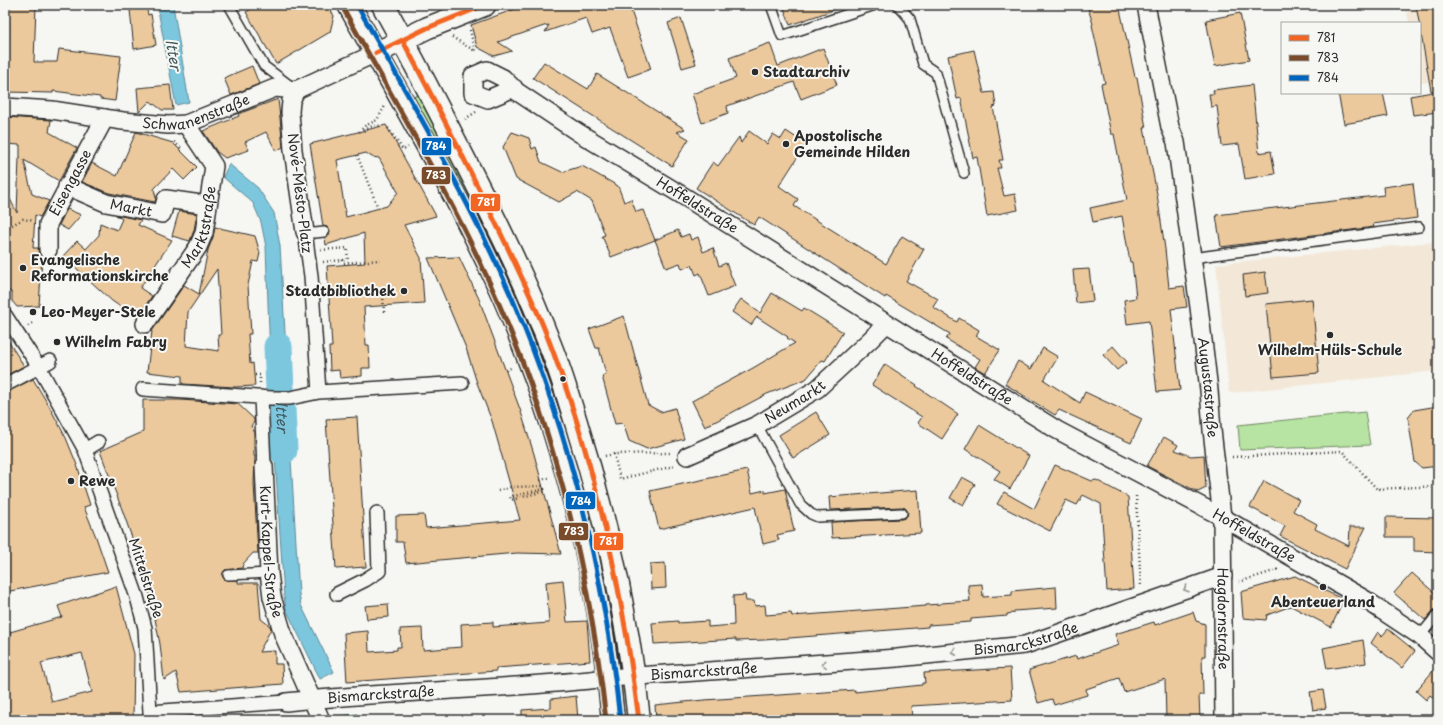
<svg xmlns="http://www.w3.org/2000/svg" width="1443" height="725" font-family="'Playpen Sans',sans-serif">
<rect width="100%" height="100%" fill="#f6f6f2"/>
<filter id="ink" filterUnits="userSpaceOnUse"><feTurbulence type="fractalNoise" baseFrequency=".025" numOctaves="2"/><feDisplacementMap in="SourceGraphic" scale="8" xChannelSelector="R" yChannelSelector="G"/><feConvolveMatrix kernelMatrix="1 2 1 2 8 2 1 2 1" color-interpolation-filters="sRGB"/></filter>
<g filter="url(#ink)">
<path fill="#f3e8d8" d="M1405 5H1438V81L1420 83V23H1409Z
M1432 242 1438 298V371L1229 393 1216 264Z"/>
<path fill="#b7e4a2" stroke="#718866" d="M417 95 454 161 525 303 570 423 623 647 616 649 611 645 580 500 411 99Z
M1365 412 1370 445 1240 450 1238 425Z"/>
<path fill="#7dc7de" stroke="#5c8996" d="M157 5H173L189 102 176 105Z
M229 164 258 188 274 213 280 246 288 385 271 386 266 247 261 222 253 203 223 177Z
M288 409 299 594 301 605 334 672 320 679 286 609 284 596 272 410Z
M357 714 360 720H341L339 716Z"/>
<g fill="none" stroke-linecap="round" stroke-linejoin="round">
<path stroke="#7dc7de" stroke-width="29" id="s1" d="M278 347 283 450"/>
</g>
<path fill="#ebc99d" stroke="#2b2b2b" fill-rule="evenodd" d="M5 5H36L34 62H57L59 49 121 56 115 101 100 99V97L53 91V93L5 92V62H8L9 22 5 18Z
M131 5H146L148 15 151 14 156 45 134 49 130 10H132Z
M259 5H328L334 16 330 32 276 64 246 12Z
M526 5H629L651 69 628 77 610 28 592 34 586 18 545 32 549 25 544 26 498 42 512 51 494 56 477 47 471 25Z
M783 5H842V7L790 25Z
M1087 5H1119L1135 77H1137L1146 128H1144L1157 194 1165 249 1169 288 1184 286 1187 307 1171 309 1180 390 1157 392 1149 321 1127 324 1124 300 1136 298 1132 262H1130L1122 216 1093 222 1090 208 1127 200 1114 134H1111L1101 84 1105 83 1092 25 1093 24Z
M1416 5H1438V90L1431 91Z
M1240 13 1249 60 1215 66 1206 20Z
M681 18 696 64 682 68 668 23Z
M770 43 778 66 823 48 837 85 801 99 794 82 727 106 728 113 702 123 692 94 736 78 729 58Z
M974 50 984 93 994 92 996 106 993 107 1003 160H999L1001 168H997L1004 196 1015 194 1018 210 987 216 977 157 973 158 961 98 957 99 948 56Z
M544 62 588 89 597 74 685 129 677 132 689 139 672 166 533 78Z
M252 66 259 84 231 95 224 78Z
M170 85 173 110H162L150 101 139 112 137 88Z
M1252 85 1259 153 1271 151 1275 174 1245 179 1239 144 1222 146 1217 106 1211 107 1209 94H1214L1213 90Z
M1438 91V112L1413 115 1410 96Z
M1338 93H1383L1388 116 1344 124Z
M278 99 283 147 276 151 266 132 245 142 249 150 225 158 217 152 203 131 239 116 238 114Z
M5 117 51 120 49 132 77 148 59 181 24 160 32 194 49 201 40 217 35 215 33 248H38L39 255 42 258 39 306 17 307 12 301V293L5 288V189L17 213 19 158H21L20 157V145L5 144Z
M386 125 436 216 404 225 421 258 424 303 364 307 366 345H369L370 368H362V376L340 378 339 370 330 371 329 347H332L327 266 365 263 364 233 326 245 325 238 329 235 330 231 327 227 323 226 310 144ZM366 153 372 157 379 158 398 192 387 206 346 217 337 160Z
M749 131 767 144 773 134 781 139 786 131 806 144 779 186 798 199 794 206 886 264 902 236 924 249 906 281 938 299 933 307 957 322 959 318 979 330 976 336 1000 350 985 373 975 367 980 359 946 339 950 334 886 296 885 298 759 217 754 225 696 188 713 162 718 166 739 137 741 143Z
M136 132 173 143 197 167 184 180 173 169 154 189 156 198 155 202 109 193 82 182 92 163 117 176Z
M512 132 529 138 532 149 536 147 541 162 562 172 582 166 618 186 624 202 631 199 636 212 643 210 655 240 611 257 602 236 605 235 592 201 577 192 559 202 516 179 503 147Z
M1413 183 1417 218 1373 224 1374 227 1221 247 1216 215 1384 195 1383 187Z
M67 209 81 215 68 230 59 225Z
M179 211 197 214 194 230 190 241 172 236Z
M116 215 141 220 138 225 172 240 140 288 152 296 137 318 112 301 63 256 77 241 86 249 99 235 100 223 117 230 122 219Z
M215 227 255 236 260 253 258 262 253 261 248 285 251 334H248L250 364 253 363 255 386 235 387 182 384V376L147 372 152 331 184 285 199 294 208 250 213 237ZM217 269 221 335H218L219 351 186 346 188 312Z
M678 230 681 237 689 234 691 240 698 237 703 252 713 248 719 266 726 263 735 286 709 296 700 273 696 275 692 265 682 269 680 263 666 268 655 240Z
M459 257 479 299 521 412 534 454 561 554 517 553 406 563 403 542H396V516L424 515 426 528 520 520 492 421 477 383 466 348 428 258Z
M1089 269 1093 301 1076 303 1073 270Z
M1265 272 1268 293 1245 296 1243 275Z
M772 293 802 311 804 308 843 332 825 361 822 360 806 379 767 394 705 427 692 401 753 368 795 343 787 338 788 337 757 317 751 325 732 312 741 299 760 313Z
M1312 299 1319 373 1273 377 1266 304Z
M624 316 648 405 661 412 675 408 684 439 647 449 629 441 623 423 615 424 602 376 606 374 599 348H596L589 329Z
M5 336 24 366 5 376Z
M1113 346 1127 362 1117 370 1103 355Z
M1043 348 1058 357 1044 380 1080 403 1085 392 1142 419 1131 443 1059 410 1055 415 1005 384 1018 361 1031 369Z
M885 364 917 385 916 386 958 414 942 439 918 423 922 417 872 385Z
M33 379 49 406 66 438 77 465 90 505 84 507 96 537 108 572 5 592V393Z
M143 400H180L238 404 254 419V422L251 426 254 431V456H255L254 484 258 553H253L243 564 242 568 225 570 222 576 226 580H238V583H258L261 619 270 626 271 629 259 652 275 651V664H282L283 684 181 692 176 672 164 680 160 644 150 594 138 552H137L123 512 100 451 143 432Z
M1438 406V466L1422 468 1415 462 1408 418 1414 410Z
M816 412 830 435 793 458 779 435Z
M357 417 366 567 336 569 326 419Z
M979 425 1029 456 1010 489 994 479 1000 471 965 449Z
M1164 437 1178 445 1175 450 1191 456 1204 455 1206 488 1198 492 1147 466Z
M1055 465 1092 481 1096 480 1128 497 1134 589 1107 591 1101 504 1083 495 1077 505 1066 500 1050 531 997 504 1004 492 1034 509Z
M747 470 752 493 765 490V493L785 489 794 531 777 535 779 540 763 544 755 507 659 529 650 491Z
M962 477 975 484 963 505 950 498Z
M1264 481 1299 500 1293 511 1317 524 1315 529 1349 546 1350 527H1366L1345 569 1280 536 1285 526 1250 507Z
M918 490 921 533 832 538 831 522 902 519 907 516 908 512 905 508 902 507 830 510 829 497Z
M1386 517 1438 518V552L1414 551V537H1386Z
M665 563 666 588 651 589 650 564Z
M1412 573 1438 596V608L1434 610 1425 620 1394 593Z
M1295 576 1344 600 1331 627 1291 606 1267 615 1266 620 1243 618 1241 592Z
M563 580 567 622 587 621 590 661 496 668V671L347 682 344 633 368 631 369 652 397 650V647H401L400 629 422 628 423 650 462 647 461 624 493 622V627L549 623 546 582Z
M982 584 983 597 1012 595V591L1056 587 1057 608 1014 611V613L1007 614V616L971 619V622L928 625V627L764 640 736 641V639L654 644 652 623 678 621V623L708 621V627L734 625 733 596 745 595 746 601H754L755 606 765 605 766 615 791 613 792 616 926 606V605L941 604V603L970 601 968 585Z
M116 586 134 654 133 720H5V638L11 637 10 632 62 617 58 606ZM82 653 92 692 52 702 41 663Z
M388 604 389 617 367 619 365 606Z
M1193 612 1196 621 1205 624V656H1202L1203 695H1199L1200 720H1166L1165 679 1124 692 1119 678 1086 689 1087 695 1054 705 1052 699 1038 703 1029 670 1076 656 1077 659 1119 645 1115 634 1154 622 1155 625Z
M1388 629 1415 651 1402 668 1371 643 1378 632 1382 636Z
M1363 640 1366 663 1327 669 1323 648Z
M1438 665V702L1430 695 1426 700 1416 691Z
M1010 668 1012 700 911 706 912 717 876 720H656L655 705 704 700 855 690V692L922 685V683H925L924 673Z
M1323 690 1326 708 1313 710 1310 692Z
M576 696 578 720H522V710L551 708V699Z"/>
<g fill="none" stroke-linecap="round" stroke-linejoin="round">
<defs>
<path id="service" d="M229 5 264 66 292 87
M771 5 782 36 875 5
M898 5 910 19 923 64 936 73 964 173
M305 232 315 233 324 232
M1192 258 1419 227
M757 425 800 504 811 514 818 517 902 513
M228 575 269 573
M1420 636 1438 614"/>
<path id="pedestrian" d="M305 232 311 276 319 392
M5 315 39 367 85 450 137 597 145 628 150 712V720
M5 385 50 361
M143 389 272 398H290L319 392 462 383
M261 397 264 466
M85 450 98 442
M337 594 365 580 379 571 377 513
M150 712 286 702"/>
<g id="minor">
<path id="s2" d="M1146 5 1170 127 1176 142 1199 307 1209 390 1212 430 1222 517 1224 720"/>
<path id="s3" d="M514 88 488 99 473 93V76L487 70 503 78 516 91 579 133 685 197 1057 430 1222 517 1366 600 1420 636 1438 652"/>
<path d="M296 90 291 101 290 112 293 150 305 232"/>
<path id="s4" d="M5 107 52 110 123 121 168 125 186 124 275 88 296 90 376 53"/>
<path id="s5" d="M67 186 106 203 162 214 166 199 208 205"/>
<path id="s6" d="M48 250V224L105 118"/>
<path id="s7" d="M145 324 198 247 204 233 214 166 186 124"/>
<path id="s8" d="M687 456 757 425 817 389 870 340 886 324"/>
<path id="s9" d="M264 466 269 573 272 597 283 634 321 720"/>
<path id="s10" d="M286 702C393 691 502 690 609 678L897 658 1025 645 1223 576"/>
</g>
<path id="tertiary" d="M376 53 427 28 485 5"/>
<path id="primary" d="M349 5C402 101 458 195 503 295 511 313 518 331 525 349 571 467 601 593 613 720
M383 5C410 53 435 102 460 151 494 217 526 281 552 350 561 373 568 396 575 419 606 517 628 618 639 720"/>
</defs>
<use href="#service" stroke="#2b2b2b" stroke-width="12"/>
<use href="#pedestrian" stroke="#2b2b2b" stroke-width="16"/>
<use href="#minor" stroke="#2b2b2b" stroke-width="20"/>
<use href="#tertiary" stroke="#2b2b2b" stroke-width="24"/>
<use href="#primary" stroke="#2b2b2b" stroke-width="25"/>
<path stroke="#2b2b2b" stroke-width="2.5" stroke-dasharray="1 3" stroke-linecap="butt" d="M470 30 475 51
M452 37 475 51
M465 119 476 112
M388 128 403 150 408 147
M364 131C370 126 374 125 382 126
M359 132 365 126 377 120 385 106
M174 142 181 148
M357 155 378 208
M5 229 23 219 34 221
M321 250 347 248 348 262
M323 262 343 260V263L380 260
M383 295 384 312
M28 326 33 323
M506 370 513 367
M255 375H260V383
M614 454 620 479 674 466
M605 456 614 454 672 453
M1232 457 1342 451 1377 489 1438 486
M540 480 549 478
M498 491 511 487 543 486 544 489 510 497 511 500 545 491
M1136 496 1141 587
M1239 582 1280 569"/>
<use href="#service" stroke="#f6f6f2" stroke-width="9"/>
<use href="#pedestrian" stroke="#f6f6f2" stroke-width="13"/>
<use href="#minor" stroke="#f6f6f2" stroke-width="17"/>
<use href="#tertiary" stroke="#f6f6f2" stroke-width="21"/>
<use href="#primary" stroke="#f6f6f2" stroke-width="22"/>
<defs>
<path id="bus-1" d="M403 41C427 86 450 131 473 177 498 227 523 277 544 328 594 454 622 587 639 720
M376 53 427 28 485 5"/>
<path id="bus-2" d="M343 8C397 106 455 202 499 304 557 437 590 577 606 720"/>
<path id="bus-3" d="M357 5C411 101 468 197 512 298 570 433 604 574 620 719"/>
</defs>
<use href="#bus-1" stroke="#f6f6f2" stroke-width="8"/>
<use href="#bus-2" stroke="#f6f6f2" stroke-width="8"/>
<use href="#bus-3" stroke="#f6f6f2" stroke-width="8"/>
<use href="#bus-1" stroke="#f26522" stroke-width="5"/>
<use href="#bus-2" stroke="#7a4b2a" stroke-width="5"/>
<use href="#bus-3" stroke="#0065bd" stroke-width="5"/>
</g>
<defs><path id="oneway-chevron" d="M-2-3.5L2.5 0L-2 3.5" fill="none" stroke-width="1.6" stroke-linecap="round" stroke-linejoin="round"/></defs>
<g stroke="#90908e">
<use href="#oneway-chevron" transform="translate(1186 589) rotate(161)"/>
<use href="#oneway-chevron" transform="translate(954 652) rotate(174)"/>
<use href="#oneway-chevron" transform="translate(824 664) rotate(176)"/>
</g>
</g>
<g fill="#2b2b2b" stroke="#f6f6f2" stroke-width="1.5">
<circle cx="755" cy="72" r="4"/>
<circle cx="786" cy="144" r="4"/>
<circle cx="23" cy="268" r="4"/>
<circle cx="404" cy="291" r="4"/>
<circle cx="33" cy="312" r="4"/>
<circle cx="1330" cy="335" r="4"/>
<circle cx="57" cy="342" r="4"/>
<circle cx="563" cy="379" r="3.5"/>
<circle cx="71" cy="481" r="4"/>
<circle cx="1323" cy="587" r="4"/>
</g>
<g text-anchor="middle" stroke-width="4" stroke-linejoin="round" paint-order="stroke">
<g font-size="14" font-weight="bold" fill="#2b2b2b" stroke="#f6f6f2" text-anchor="start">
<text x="763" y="77">Stadtarchiv</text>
<text x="794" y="141">Apostolische<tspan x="794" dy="16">Gemeinde Hilden</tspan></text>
<text x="31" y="265">Evangelische<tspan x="31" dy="16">Reformationskirche</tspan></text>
<text x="396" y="296" text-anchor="end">Stadtbibliothek</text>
<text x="41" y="317">Leo-Meyer-Stele</text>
<text x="65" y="347">Wilhelm Fabry</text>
<text x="1330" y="355" text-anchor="middle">Wilhelm-Hüls-Schule</text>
<text x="79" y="486">Rewe</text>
<text x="1323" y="607" text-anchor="middle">Abenteuerland</text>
</g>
<g font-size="14" fill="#2b2b2b" stroke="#f6f6f2">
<text dy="5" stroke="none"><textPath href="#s4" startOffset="194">Schwanenstraße</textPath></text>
<text dy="5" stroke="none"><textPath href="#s6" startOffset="73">Eisengasse</textPath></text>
<text transform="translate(300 193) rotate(83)" y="5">Nové-Město-Platz</text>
<text dy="5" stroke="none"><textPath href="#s3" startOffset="327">Hoffeldstraße</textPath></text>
<text dy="5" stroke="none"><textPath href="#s5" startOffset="68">Markt</textPath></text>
<text dy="5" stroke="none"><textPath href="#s7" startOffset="113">Marktstraße</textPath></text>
<text dy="5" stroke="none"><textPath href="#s3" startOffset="651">Hoffeldstraße</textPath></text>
<text dy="5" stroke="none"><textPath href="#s2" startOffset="388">Augustastraße</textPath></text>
<text dy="5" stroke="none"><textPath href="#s8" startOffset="121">Neumarkt</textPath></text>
<text dy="5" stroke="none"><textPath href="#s3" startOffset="975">Hoffeldstraße</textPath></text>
<text dy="5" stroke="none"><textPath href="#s9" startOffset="86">Kurt-Kappel-Straße</textPath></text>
<text transform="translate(146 578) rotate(72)" y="5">Mittelstraße</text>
<text dy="5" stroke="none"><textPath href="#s2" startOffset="620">Hagdornstraße</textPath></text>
<text dy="5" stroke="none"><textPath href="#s10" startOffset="743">Bismarckstraße</textPath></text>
<text dy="5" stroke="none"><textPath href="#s10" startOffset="419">Bismarckstraße</textPath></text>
<text dy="5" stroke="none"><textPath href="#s10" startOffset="95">Bismarckstraße</textPath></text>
</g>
<g font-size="15" font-style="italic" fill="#445a61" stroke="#f6f6f2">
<text transform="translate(173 55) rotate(81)" y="5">Itter</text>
<text dy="5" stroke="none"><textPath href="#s1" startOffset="70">Itter</textPath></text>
</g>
</g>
<g stroke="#f6f6f2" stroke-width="1.5">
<rect x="421" y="137" width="31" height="19" rx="4" fill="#0065bd"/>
<rect x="421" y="166" width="30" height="19" rx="4" fill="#7a4b2a"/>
<rect x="470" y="193" width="31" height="19" rx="4" fill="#f26522"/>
<rect x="565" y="491" width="31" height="19" rx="4" fill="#0065bd"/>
<rect x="558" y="522" width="31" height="19" rx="4" fill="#7a4b2a"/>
<rect x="593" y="532" width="31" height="19" rx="4" fill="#f26522"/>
</g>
<g font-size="11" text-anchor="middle" font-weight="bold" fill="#fff">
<text x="436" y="150">784</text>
<text x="436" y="179">783</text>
<text x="486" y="206">781</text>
<text x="581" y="505">784</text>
<text x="574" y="535">783</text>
<text x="608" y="545">781</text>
</g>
<rect width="1443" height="725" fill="none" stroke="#f6f6f2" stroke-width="20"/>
<rect x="10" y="10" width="1423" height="705" fill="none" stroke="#2b2b2b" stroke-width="1.5" filter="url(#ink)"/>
<rect x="1281" y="22" width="140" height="72" fill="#f6f6f2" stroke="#a5a5a2"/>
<rect x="1289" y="35" width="20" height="6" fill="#f26522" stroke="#a5a5a2"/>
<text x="1317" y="42" font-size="12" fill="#2b2b2b">781</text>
<rect x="1289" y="55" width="20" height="6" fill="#7a4b2a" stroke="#a5a5a2"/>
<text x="1317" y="62" font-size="12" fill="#2b2b2b">783</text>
<rect x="1289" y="75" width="20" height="6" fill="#0065bd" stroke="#a5a5a2"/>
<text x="1317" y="82" font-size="12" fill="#2b2b2b">784</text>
</svg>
